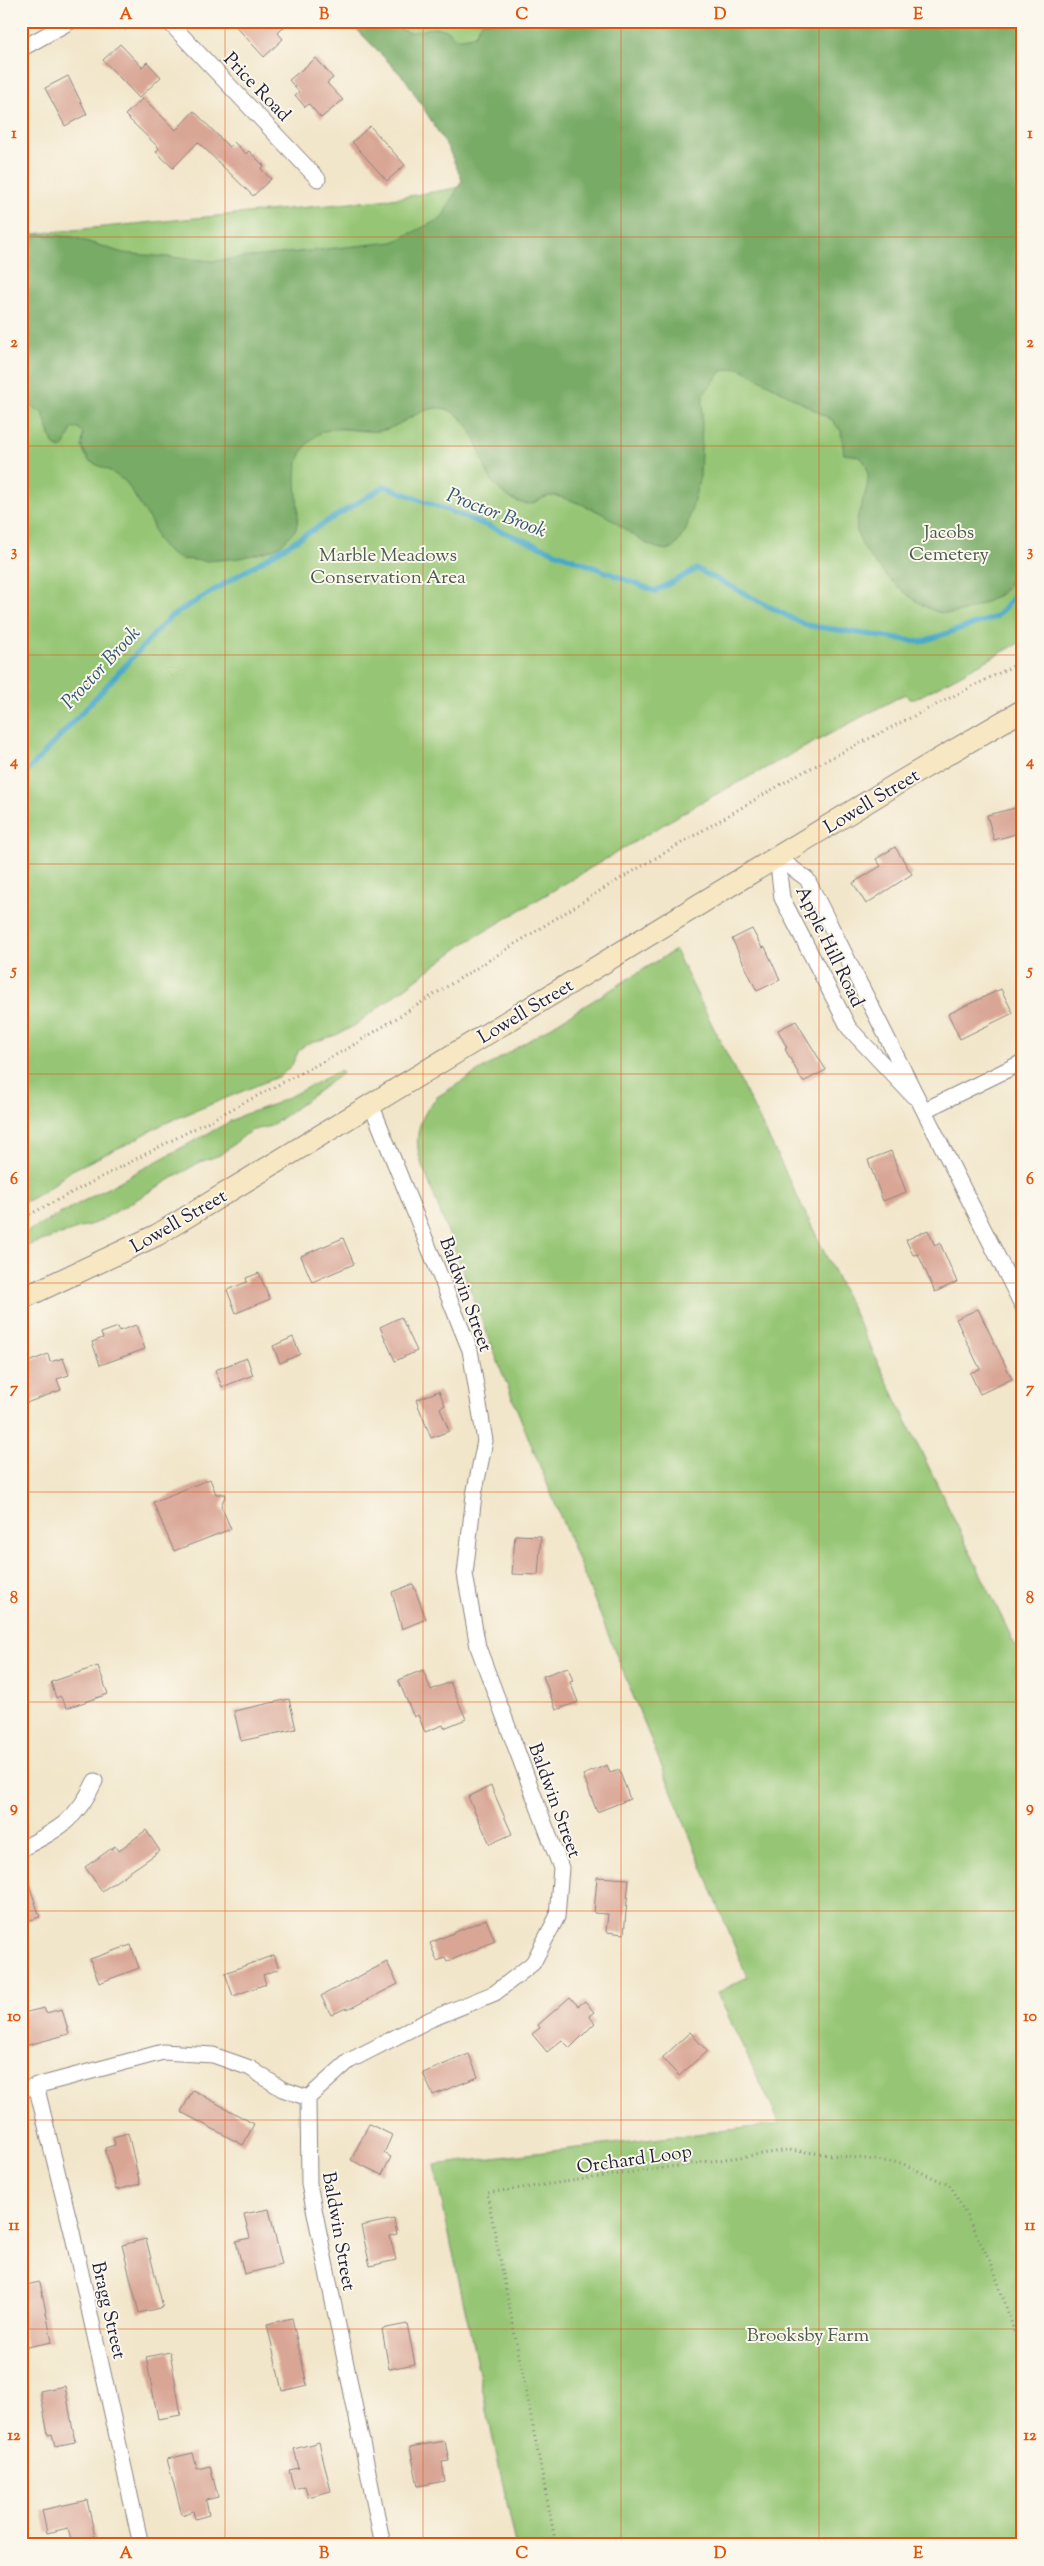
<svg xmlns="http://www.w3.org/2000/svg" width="1044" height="2566" font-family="'Sorts Mill Goudy',serif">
<rect width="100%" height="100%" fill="#fbf7ec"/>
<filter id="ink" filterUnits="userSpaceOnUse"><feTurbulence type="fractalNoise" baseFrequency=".02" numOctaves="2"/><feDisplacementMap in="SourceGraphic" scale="10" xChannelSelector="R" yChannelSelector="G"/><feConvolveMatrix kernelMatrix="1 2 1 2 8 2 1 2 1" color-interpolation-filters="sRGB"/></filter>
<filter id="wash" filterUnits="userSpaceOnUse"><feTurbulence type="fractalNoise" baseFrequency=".0096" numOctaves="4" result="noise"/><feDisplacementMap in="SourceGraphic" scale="20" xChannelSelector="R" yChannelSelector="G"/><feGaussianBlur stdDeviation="1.12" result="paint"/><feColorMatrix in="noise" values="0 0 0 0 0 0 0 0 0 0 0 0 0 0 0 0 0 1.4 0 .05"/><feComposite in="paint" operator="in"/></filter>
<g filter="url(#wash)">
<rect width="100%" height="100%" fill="#f2e6ca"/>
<path fill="#96c675" stroke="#5c7458" d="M349 21H503L406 80Z
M811 128 963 612 1001 594 1008 587 1023 553V641L915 699H910L905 694 696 805 462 945 354 1026 336 1035 305 1045 299 1050 292 1065 282 1075 163 1124 129 1143 72 1170 42 1193 21 1204V235L391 199Z
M675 950 782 1165 1023 1661V2545H516L434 2165 780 2124 717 1993 747 1977 505 1380 421 1162C413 1137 419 1117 437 1097Z
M341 1070 343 1073 271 1126 250 1131 220 1155 200 1162 98 1222 21 1248V1235L242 1115 275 1104Z"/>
<path fill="#78ab66" stroke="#4d6650" d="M349 21H400L401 29 407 32C417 33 428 27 439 28 460 31 445 44 475 35L479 26 485 21H900L908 28 914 27 921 21H1023V553C1006 586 1012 591 975 607 962 612 949 616 935 611 911 603 861 557 857 531 854 510 873 489 867 468 863 455 856 456 844 454L841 431 832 420 740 368 722 371 703 395 700 477 686 530 673 549C648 554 621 523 601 513 587 506 570 499 555 496 546 495 540 500 533 503 521 507 505 496 497 487 479 470 481 426 451 411 431 400 406 422 388 429 367 436 345 424 324 431 313 435 301 450 298 462 292 484 302 507 296 529L280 546 265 552 240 558 207 561 180 559 169 553 157 539 152 524 126 482 110 471 89 461 82 448 83 433 78 428 72 429 65 445 60 449 53 444 43 413 21 402V233L73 237 123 253 213 261 393 242 442 218 462 180 448 148 406 80Z"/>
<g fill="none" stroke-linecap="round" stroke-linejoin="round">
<path stroke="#48a9c7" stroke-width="5.5" d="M21 775 25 774 170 617 385 486 655 591 697 569 805 625 920 642 996 617 1023 587"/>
</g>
<g id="blocks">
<path fill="#d9a695" d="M231 21H290L278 33 283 39 264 57Z
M120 44 142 67 147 62 161 77 139 98 103 60Z
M316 58 333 78 327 83 343 100 321 118 309 104 305 107 295 95 299 92 289 80Z
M68 76 87 114 65 126 45 88Z
M143 98 176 130 194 111 229 147 234 142 246 154 249 151 264 166 261 169 271 179 253 196 198 142 173 168 156 152 159 148 125 115Z
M370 126 405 165 387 181 352 142Z
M1023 806V832L994 840 987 815Z
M895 847 912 874 866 904 853 883 881 866 876 859Z
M752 929 762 948 765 947 780 980 757 991 732 939Z
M1001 989 1013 1013 960 1039 948 1014Z
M796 1021 826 1070 803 1082 785 1049 787 1048 778 1030Z
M891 1151 906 1192 883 1201 868 1160Z
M928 1230 935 1246 940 1243 957 1282 935 1292 918 1254 913 1255 906 1240Z
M343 1238 354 1264 312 1282 301 1256Z
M259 1273 270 1299 236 1313 227 1290 247 1282 246 1278Z
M978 1309 1012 1379 980 1394 970 1373 980 1369 956 1319Z
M401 1317 417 1351 395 1361 380 1327Z
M136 1325 145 1349 100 1365 92 1342 103 1338 101 1333 118 1327 119 1331Z
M293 1337 300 1354 280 1363 273 1346Z
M48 1354 50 1362 63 1358 69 1375 57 1379 61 1390 21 1405V1365Z
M247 1358 253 1375 222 1387 215 1370Z
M439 1391 445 1405 440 1408 449 1431 431 1438 416 1400Z
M210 1479 216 1494H226L221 1506 231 1529 174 1551 153 1502Z
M515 1535 541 1536 538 1575 512 1574Z
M413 1584 426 1619 402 1629 392 1592Z
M98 1666 108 1694 67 1708 60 1696 56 1698 51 1682Z
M568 1667 573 1681 570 1682 578 1702 556 1710 543 1676Z
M423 1670 431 1690 450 1682 466 1719 444 1728 443 1725 425 1732 418 1715 414 1717 398 1680Z
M289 1699 296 1729 241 1741 234 1711Z
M607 1765 610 1773 619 1770 630 1799 597 1812 583 1775Z
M491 1786 512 1834 490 1844 468 1797Z
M146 1830 160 1851 102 1891 85 1867 115 1846 118 1851Z
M24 1870 40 1917 21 1923V1871Z
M597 1877 629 1879 624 1934 606 1932 608 1914 594 1913Z
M486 1919 495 1941 447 1962 445 1958 437 1961 430 1943Z
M131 1945 139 1968 99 1983 90 1959Z
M274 1955 279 1969 263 1975 266 1984 233 1996 225 1973Z
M387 1962 398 1984 347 2010 346 2008 331 2015 321 1996Z
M570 1997 578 2006 585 2001 594 2012 589 2016 595 2023 570 2048 562 2040 547 2052 532 2034 540 2028 538 2025Z
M44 2008 46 2013 62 2009 69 2034 21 2047 23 2013Z
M690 2032 707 2051 679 2076 662 2058Z
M469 2054 478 2077 433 2095 423 2073Z
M193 2090 254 2124 243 2145 181 2112Z
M369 2124 392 2135 384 2153 391 2157 382 2175 351 2160Z
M128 2133 140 2184 116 2190 105 2148 115 2145 113 2137Z
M269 2209 282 2265 244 2274 236 2241 250 2238 244 2214Z
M394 2219 397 2234 390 2236 396 2260 370 2266 361 2226Z
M146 2239 163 2307 139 2313 122 2245Z
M40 2282 52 2342 27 2347 21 2320V2286Z
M292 2318 307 2385 282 2391 267 2324Z
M407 2324 415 2364 389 2369 382 2329Z
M170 2352 181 2415 158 2419 146 2357Z
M65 2386 75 2442 55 2446 52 2434 48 2435 40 2391Z
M445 2441 449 2461 442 2462 445 2481 418 2486 410 2447Z
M319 2442 331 2491 308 2497 305 2486 294 2489 289 2470 299 2468 294 2449Z
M193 2453 197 2469 210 2466 218 2497 206 2500 209 2515 195 2519 193 2511 182 2515 167 2459Z
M87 2500 96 2541 86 2543 87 2545H72L68 2528 47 2533 42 2510Z"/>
</g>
</g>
<g filter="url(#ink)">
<use href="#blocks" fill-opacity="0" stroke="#8a8482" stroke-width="1"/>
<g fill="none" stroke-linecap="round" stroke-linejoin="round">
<defs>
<path id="street" d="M168 21 318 179
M21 49 71 21
M777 857 807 879 1023 1307
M777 857 782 898 849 1028 913 1096
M371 1104 470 1350 485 1441 474 1495 465 1574 478 1647 561 1868 557 1917 533 1963 495 1993 431 2019 349 2061 308 2098 309 2184 383 2545
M925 1110 1023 1062
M21 1849C58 1830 77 1820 95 1781
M36 2085 72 2232 141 2545
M21 2090 163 2052 213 2055 250 2068 282 2089 308 2098"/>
<path id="secondary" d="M21 1299 157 1235 905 779 1023 710"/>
</defs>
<use href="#street" stroke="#8a8482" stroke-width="17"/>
<use href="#secondary" stroke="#8a8482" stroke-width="23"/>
<path stroke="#8a8482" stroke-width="3" stroke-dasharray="1 4" stroke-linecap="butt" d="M21 1219 347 1049 603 889 797 775 1023 661
M556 2545 487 2193 789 2150 901 2163 951 2186 993 2267 1023 2358"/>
<use href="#street" stroke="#fff" stroke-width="15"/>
<use href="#secondary" stroke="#f7e8c3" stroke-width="21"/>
</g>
</g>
<path fill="none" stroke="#de560e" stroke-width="1" stroke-opacity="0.55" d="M225 21V2545M423 21V2545M621 21V2545M819 21V2545M21 237H1023M21 446H1023M21 655H1023M21 864H1023M21 1074H1023M21 1283H1023M21 1492H1023M21 1702H1023M21 1911H1023M21 2120H1023M21 2329H1023"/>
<g text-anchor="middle" stroke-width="4" stroke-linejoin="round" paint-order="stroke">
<g font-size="19" fill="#22223b" stroke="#fbf7ec">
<text transform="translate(258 86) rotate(46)" y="7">Price Road</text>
<text transform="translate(871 800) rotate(-31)" y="7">Lowell Street</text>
<text transform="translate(831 946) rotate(64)" y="7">Apple Hill Road</text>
<text transform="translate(525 1010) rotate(-31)" y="7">Lowell Street</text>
<text transform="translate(178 1220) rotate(-30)" y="7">Lowell Street</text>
<text transform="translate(467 1294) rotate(70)" y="7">Baldwin Street</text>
<text transform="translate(556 1800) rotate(70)" y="7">Baldwin Street</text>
<text transform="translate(634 2158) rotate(-8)" y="7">Orchard Loop</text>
<text transform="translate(340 2231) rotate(80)" y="7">Baldwin Street</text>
<text transform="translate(110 2310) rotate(77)" y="7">Bragg Street</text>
</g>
<g font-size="19" fill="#4b5b4f" stroke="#fbf7ec">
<text x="949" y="538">Jacobs<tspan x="949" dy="22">Cemetery</tspan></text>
<text x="388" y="561">Marble Meadows<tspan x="388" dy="22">Conservation Area</tspan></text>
<text x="808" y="2341">Brooksby Farm</text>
</g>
<g font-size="20" font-style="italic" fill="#315873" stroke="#fbf7ec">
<text transform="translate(497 512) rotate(21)" y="7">Proctor Brook</text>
<text transform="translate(100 667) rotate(-47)" y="7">Proctor Brook</text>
</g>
</g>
<rect width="1044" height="2566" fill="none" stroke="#fbf7ec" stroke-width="55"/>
<rect x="28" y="28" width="988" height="2510" fill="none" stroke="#de560e" stroke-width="2"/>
<g font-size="16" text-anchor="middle" font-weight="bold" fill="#de560e">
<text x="126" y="19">A</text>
<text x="324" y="19">B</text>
<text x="522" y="19">C</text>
<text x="720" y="19">D</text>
<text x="918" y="19">E</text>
<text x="14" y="138">1</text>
<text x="1030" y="138">1</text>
<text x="14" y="347">2</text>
<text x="1030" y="347">2</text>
<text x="14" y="556">3</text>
<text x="1030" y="556">3</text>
<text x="14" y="766">4</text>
<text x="1030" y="766">4</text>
<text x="14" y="975">5</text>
<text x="1030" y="975">5</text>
<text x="14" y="1184">6</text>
<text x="1030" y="1184">6</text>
<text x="14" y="1393">7</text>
<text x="1030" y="1393">7</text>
<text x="14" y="1603">8</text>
<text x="1030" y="1603">8</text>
<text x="14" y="1812">9</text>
<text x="1030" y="1812">9</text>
<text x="14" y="2021">10</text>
<text x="1030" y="2021">10</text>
<text x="14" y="2230">11</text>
<text x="1030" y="2230">11</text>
<text x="14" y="2440">12</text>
<text x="1030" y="2440">12</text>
<text x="126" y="2558">A</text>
<text x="324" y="2558">B</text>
<text x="522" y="2558">C</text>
<text x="720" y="2558">D</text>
<text x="918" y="2558">E</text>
</g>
</svg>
